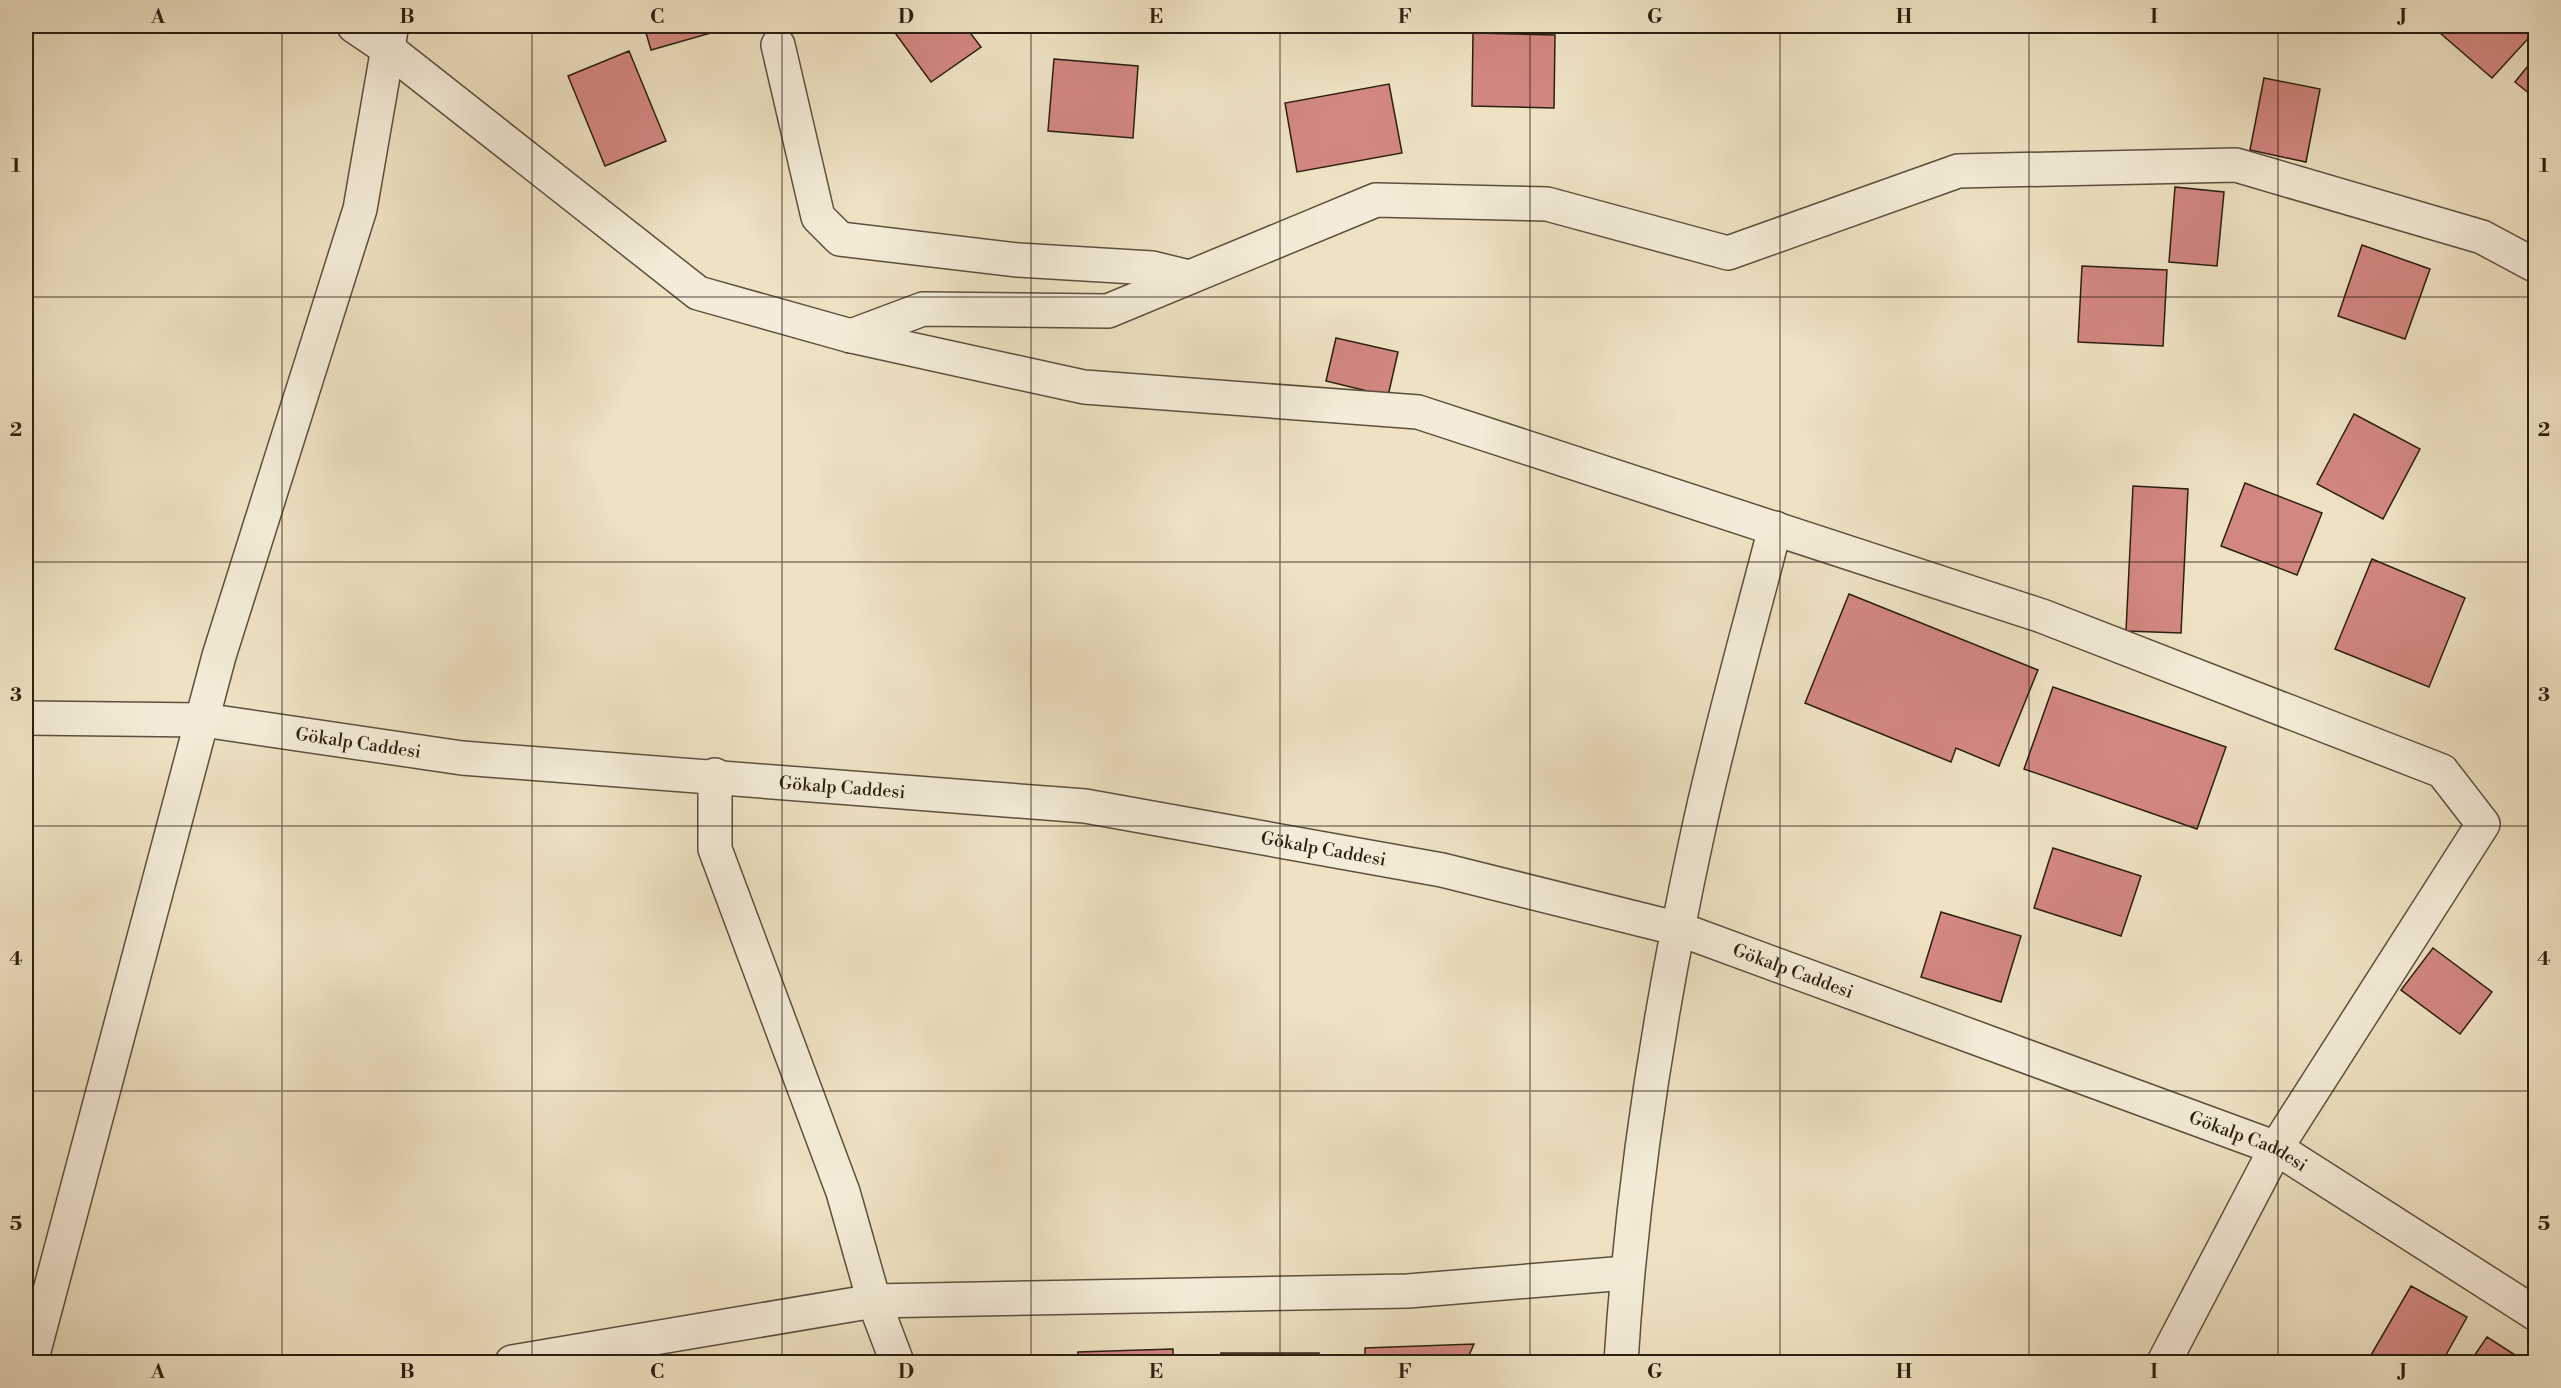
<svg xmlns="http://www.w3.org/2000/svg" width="2561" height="1388" font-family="'Libre Bodoni',serif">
<rect width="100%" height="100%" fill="#eee2c3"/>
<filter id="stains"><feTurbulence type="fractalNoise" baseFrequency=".00333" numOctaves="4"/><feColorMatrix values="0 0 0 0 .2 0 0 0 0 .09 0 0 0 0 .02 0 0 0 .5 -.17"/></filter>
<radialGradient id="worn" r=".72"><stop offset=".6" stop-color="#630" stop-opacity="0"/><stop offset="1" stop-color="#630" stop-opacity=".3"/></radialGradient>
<path fill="#d38781" stroke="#2b1f0f" stroke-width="1.5" d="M644 26H731L732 27 651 50Z
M890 26H965L981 47 931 82Z
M2432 26H2536V30L2492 78Z
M1473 33 1555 35 1554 108 1472 106Z
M629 51 666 141 605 166 568 76Z
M2536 56V99L2515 82Z
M1054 59 1138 66 1133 138 1048 131Z
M2264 78 2320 89 2306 162 2250 150Z
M1389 84 1402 153 1297 172 1285 103Z
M2175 187 2224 192 2217 266 2169 262Z
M2362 245 2430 269 2405 339 2338 316Z
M2082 266 2167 270 2163 346 2078 342Z
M1336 338 1398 352 1388 396 1326 381Z
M2354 414 2420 449 2383 519 2317 484Z
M2245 483 2322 513 2297 575 2221 546Z
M2133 486 2188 489 2181 633 2126 631Z
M2372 559 2465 598 2429 687 2335 649Z
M1849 594 2038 670 1999 766 1956 748 1951 762 1805 703Z
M2053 687 2226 747 2197 829 2024 769Z
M2053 848 2141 876 2121 936 2034 908Z
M1941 912 2021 936 2001 1002 1921 977Z
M2433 948 2492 992 2460 1034 2401 990Z
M2411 1286 2467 1317 2442 1362H2367Z
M2487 1337 2526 1362H2470Z
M1474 1344 1466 1362H1365V1348Z
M1173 1349V1362H1078V1352Z
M1221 1353H1319L1318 1362H1221Z"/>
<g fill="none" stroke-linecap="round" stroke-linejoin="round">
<defs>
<g id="minor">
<path d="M354 26 388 49 698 293 851 336 1084 387 1418 412 2042 616 2442 771 2483 824 2276 1148 2164 1362"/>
<path d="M778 45 818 217 840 239 1018 260 1152 268 1189 277"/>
<path d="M851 336 923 309 1108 311 1376 200 1547 204 1728 253 1958 171 2236 165 2482 237 2536 266"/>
<path id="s1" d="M26 718 203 720 462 758 1085 806 1442 870 1679 929 2276 1148 2536 1314"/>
<path d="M715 775V849L843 1192 874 1301 897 1362"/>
<path d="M31 1362 219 656 360 209 391 30"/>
<path d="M512 1362 874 1301 1408 1291 1626 1273"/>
<path d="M1621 1362C1632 1185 1660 1006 1698 832 1720 730 1749 629 1775 528"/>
</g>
</defs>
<use href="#minor" stroke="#5c503c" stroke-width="36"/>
<use href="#minor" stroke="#f4ecd8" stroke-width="33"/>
</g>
<path fill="none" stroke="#2b1f0f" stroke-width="1.5" stroke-opacity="0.55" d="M282 26V1362M532 26V1362M782 26V1362M1031 26V1362M1280 26V1362M1530 26V1362M1780 26V1362M2029 26V1362M2278 26V1362M26 297H2536M26 562H2536M26 826H2536M26 1091H2536"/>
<g text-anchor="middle" stroke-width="4.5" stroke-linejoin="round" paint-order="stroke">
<g font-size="18" fill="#2b1f0f" stroke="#f4ecd8">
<text dy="6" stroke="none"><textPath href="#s1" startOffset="334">Gökalp Caddesi</textPath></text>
<text dy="6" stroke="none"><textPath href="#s1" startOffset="820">Gökalp Caddesi</textPath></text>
<text dy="6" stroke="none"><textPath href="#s1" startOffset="1306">Gökalp Caddesi</textPath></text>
<text dy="6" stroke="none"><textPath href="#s1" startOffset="1792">Gökalp Caddesi</textPath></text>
<text dy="6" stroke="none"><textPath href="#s1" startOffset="2278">Gökalp Caddesi</textPath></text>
</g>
</g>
<rect width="2561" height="1388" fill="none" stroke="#eee2c3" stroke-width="66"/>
<rect x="33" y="33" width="2495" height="1322" fill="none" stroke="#2b1f0f" stroke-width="2"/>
<g font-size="20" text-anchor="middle" font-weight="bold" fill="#2b1f0f">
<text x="158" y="23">A</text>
<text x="407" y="23">B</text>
<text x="657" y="23">C</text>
<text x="906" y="23">D</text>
<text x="1156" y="23">E</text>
<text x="1405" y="23">F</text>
<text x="1655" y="23">G</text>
<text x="1904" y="23">H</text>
<text x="2154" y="23">I</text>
<text x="2403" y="23">J</text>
<text x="16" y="172">1</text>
<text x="2544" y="172">1</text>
<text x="16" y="436">2</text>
<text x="2544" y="436">2</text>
<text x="16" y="701">3</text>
<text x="2544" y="701">3</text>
<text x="16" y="965">4</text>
<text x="2544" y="965">4</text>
<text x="16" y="1230">5</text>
<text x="2544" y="1230">5</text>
<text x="158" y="1378">A</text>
<text x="407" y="1378">B</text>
<text x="657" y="1378">C</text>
<text x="906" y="1378">D</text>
<text x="1156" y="1378">E</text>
<text x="1405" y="1378">F</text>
<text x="1655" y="1378">G</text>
<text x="1904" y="1378">H</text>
<text x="2154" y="1378">I</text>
<text x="2403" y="1378">J</text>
</g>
<rect width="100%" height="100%" filter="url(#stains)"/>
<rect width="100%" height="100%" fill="url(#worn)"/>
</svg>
